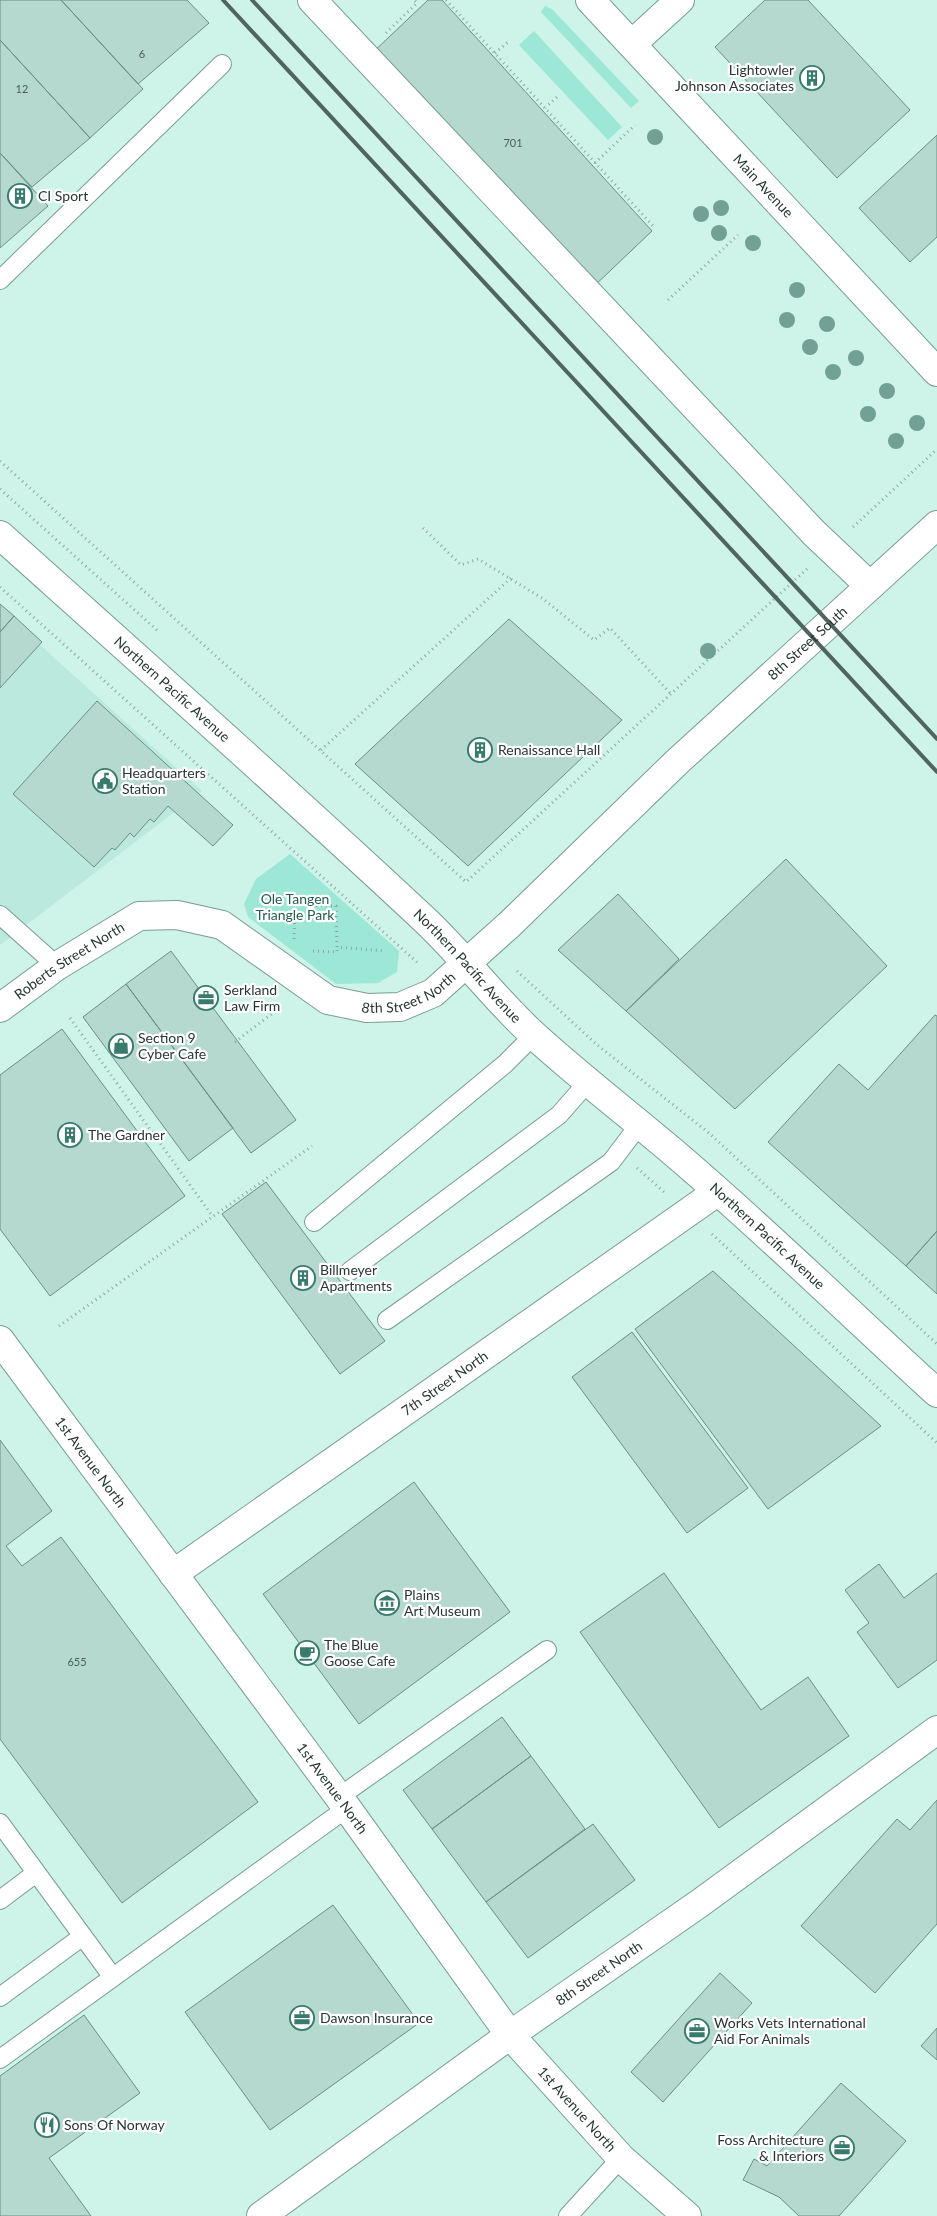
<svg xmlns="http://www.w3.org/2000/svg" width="937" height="2216" font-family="Lato,sans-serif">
<rect width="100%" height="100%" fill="#cef3e9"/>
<path fill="#bbe9de" d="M0 609 202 791 0 945Z"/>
<path fill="#9ce7d5" d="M545 6 552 9 639 101 631 108 541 12Z
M534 31 622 127 608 140 519 45Z
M290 854 399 951 397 972 378 983 336 984 248 917 244 904 256 879Z"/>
<path fill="#b5d9cf" stroke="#6b8e85" d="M0 0H61L143 89 90 138 0 40Z
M61 0H187L209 23 138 84Z
M428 0H442L652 231 591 289 369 56Z
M765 0H808L910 110 837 178 715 47Z
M0 40 90 138 32 187 0 153Z
M937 135V237L910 262 859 208Z
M0 153 48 206 0 248Z
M0 604 14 616 0 632Z
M14 616 42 642 0 688V632Z
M509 619 622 720 468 866 355 764Z
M97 701 233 825 213 846 168 806 154 822 150 819 134 837 130 833 115 850 112 848 94 867 13 794Z
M786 859 887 966 735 1109 626 1011Z
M618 894 679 959 626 1011 558 950Z
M171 951 296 1120 251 1153 126 984Z
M126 984 233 1128 189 1161 83 1017Z
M935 1015 937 1016V1231L906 1266 768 1142 839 1064 868 1090Z
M62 1029 185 1196 50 1296 0 1229V1075Z
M266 1182 385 1341 340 1374 222 1214Z
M937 1231V1294L906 1266Z
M713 1271 881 1426 768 1509 635 1329Z
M632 1332 748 1488 687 1533 572 1377Z
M0 1440 52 1511 6 1546 22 1566 61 1537 258 1802 122 1903 0 1739Z
M414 1482 510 1612 359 1724 263 1594Z
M879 1564 904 1598 937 1573V1660L898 1688 857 1632 869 1623 845 1590Z
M664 1573 761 1710 808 1677 849 1736 719 1828 580 1632Z
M502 1717 531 1756 432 1829 403 1790Z
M531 1756 585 1829 486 1902 432 1829Z
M937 1800V1924L875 1993 801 1926 897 1819 910 1830Z
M593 1824 635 1880 528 1958 486 1902Z
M333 1905 419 2023 270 2130 185 2012Z
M720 1973 752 2003 663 2102 631 2072Z
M84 2015 140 2093 49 2158 91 2216H0V2076Z
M937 2028V2060L921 2046Z
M841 2083 906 2141 839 2216H799L779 2197 743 2180 754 2159 767 2166Z"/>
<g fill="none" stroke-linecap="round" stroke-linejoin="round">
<defs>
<path id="lane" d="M0 280 222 64
M0 915 57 966
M314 1222 505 1064 534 1035
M350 1271 559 1115 587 1083
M387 1320 611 1162 639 1125
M339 1797 547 1650
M0 1823 112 1976
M0 1900 36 1873
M0 1997 83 1936
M0 2059 347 1808
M568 2216 621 2158"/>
<g id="street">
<path d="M312 0 814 533 870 586"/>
<path d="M632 44 680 0"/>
<path id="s1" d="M0 1008 57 966 139 916 177 915 222 925 328 1000 367 1008 400 1007 433 993 510 924 678 761 937 525"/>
<path id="s2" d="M173 1574 717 1192"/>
<path id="s3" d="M261 2216 510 2035 700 1903 937 1730"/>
</g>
<g id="secondary">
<path id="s4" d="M0 535C143 663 286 790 426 921 465 958 496 1001 536 1037 580 1077 627 1113 673 1152 764 1229 849 1313 937 1393"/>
<path id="s5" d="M0 1340 347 1808 510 2035 621 2158 687 2216"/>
</g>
<g id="primary">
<path id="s6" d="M590 0 937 372"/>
</g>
</defs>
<use href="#lane" stroke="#7a9c93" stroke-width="20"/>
<use href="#street" stroke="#7a9c93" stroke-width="30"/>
<use href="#secondary" stroke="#7a9c93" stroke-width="30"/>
<use href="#primary" stroke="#7a9c93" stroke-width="30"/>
<path stroke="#8ca8a1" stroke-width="3" stroke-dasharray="1 4" stroke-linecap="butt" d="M446 0 654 227
M386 33 417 3 414 0
M495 53 508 42
M545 108 557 97
M595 163 635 125
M668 300 738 235
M0 461 466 882 808 568
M0 489 159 632
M853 527 935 451
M423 528 461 565 478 559 542 598 594 640 610 628 671 694
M0 587 419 964
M321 750 511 578
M294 939 295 905 336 906 337 947 385 951
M313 951 337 952V947
M517 971 596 1044 709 1133 937 1344
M70 1018 213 1217
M235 1042 278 1009
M637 1168 664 1192
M712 1234 937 1443
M59 1326 312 1146"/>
<use href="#lane" stroke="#fff" stroke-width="18"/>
<use href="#street" stroke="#fff" stroke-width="28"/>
<use href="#secondary" stroke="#fff" stroke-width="28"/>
<use href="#primary" stroke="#fff" stroke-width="28"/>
<path stroke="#516560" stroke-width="4" d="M223 0 937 772
M252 0 937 739"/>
</g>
<g fill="#72a095">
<circle cx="655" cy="137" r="8"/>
<circle cx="721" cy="208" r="8"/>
<circle cx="701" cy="214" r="8"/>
<circle cx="719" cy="233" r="8"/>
<circle cx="753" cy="243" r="8"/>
<circle cx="797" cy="290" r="8"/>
<circle cx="787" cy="320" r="8"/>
<circle cx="827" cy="324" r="8"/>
<circle cx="810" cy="347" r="8"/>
<circle cx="856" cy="358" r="8"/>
<circle cx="833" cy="372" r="8"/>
<circle cx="887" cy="391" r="8"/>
<circle cx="868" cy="414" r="8"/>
<circle cx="917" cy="423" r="8"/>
<circle cx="896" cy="441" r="8"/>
<circle cx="708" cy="651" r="8"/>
</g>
<defs>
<symbol id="building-ring" viewBox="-11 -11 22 22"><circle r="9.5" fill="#fff" stroke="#387b6c" stroke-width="1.5"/><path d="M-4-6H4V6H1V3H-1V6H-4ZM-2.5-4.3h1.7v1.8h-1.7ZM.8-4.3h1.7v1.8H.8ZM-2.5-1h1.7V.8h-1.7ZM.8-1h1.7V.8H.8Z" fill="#387b6c"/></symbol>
<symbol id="civic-ring" viewBox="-11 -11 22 22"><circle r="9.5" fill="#fff" stroke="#387b6c" stroke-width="1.5"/><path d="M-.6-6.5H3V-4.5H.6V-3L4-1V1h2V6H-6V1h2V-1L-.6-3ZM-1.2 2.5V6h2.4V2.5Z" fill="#387b6c"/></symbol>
<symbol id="office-ring" viewBox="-11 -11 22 22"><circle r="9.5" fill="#fff" stroke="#387b6c" stroke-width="1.5"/><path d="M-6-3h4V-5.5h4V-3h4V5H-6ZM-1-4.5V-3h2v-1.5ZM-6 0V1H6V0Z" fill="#387b6c"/></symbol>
<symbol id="shop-ring" viewBox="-11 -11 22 22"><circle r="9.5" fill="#fff" stroke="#387b6c" stroke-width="1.5"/><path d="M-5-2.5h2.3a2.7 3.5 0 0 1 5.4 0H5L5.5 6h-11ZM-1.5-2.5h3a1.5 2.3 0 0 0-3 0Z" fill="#387b6c"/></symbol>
<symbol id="museum-ring" viewBox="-11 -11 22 22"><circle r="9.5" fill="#fff" stroke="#387b6c" stroke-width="1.5"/><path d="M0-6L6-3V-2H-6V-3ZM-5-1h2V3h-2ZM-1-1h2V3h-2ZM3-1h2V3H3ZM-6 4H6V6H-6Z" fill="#387b6c"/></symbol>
<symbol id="cafe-ring" viewBox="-11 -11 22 22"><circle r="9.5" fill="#fff" stroke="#387b6c" stroke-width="1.5"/><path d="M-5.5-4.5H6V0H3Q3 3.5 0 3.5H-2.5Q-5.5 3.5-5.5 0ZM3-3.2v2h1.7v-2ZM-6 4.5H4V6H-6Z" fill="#387b6c"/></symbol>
<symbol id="restaurant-ring" viewBox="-11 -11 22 22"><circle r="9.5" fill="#fff" stroke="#387b6c" stroke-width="1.5"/><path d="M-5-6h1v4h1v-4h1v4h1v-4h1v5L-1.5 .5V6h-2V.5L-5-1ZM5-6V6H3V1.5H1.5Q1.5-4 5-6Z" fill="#387b6c"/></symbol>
</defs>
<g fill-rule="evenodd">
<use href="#building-ring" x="798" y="64" width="28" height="28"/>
<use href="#building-ring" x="6" y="182" width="28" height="28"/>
<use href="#building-ring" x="466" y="736" width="28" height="28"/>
<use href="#civic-ring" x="91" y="767" width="28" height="28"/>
<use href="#office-ring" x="192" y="984" width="28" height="28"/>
<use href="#shop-ring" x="107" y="1032" width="28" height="28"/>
<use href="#building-ring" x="56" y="1121" width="28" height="28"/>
<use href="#building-ring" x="289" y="1264" width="28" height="28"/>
<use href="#museum-ring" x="373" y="1589" width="28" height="28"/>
<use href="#cafe-ring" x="293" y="1639" width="28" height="28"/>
<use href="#office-ring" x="288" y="2004" width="28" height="28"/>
<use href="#office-ring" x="683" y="2017" width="28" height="28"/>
<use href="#restaurant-ring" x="33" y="2111" width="28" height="28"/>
<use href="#office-ring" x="828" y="2134" width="28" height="28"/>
</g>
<g text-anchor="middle" stroke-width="4.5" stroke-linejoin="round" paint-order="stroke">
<g font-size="11" fill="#4b605a">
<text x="142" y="58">6</text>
<text x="22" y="93">12</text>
<text x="513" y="147">701</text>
<text x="77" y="1666">655</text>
</g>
<g font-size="14" fill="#283733" stroke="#fff" text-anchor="start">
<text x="794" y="75" text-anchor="end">Lightowler<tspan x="794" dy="16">Johnson Associates</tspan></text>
<text x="38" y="201">CI Sport</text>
<text x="498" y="755">Renaissance Hall</text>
<text x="122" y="778">Headquarters<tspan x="122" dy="16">Station</tspan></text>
<text x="224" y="995">Serkland<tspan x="224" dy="16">Law Firm</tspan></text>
<text x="138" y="1043">Section 9<tspan x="138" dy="16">Cyber Cafe</tspan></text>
<text x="88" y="1140">The Gardner</text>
<text x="320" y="1275">Billmeyer<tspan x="320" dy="16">Apartments</tspan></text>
<text x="404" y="1600">Plains<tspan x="404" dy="16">Art Museum</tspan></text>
<text x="324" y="1650">The Blue<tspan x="324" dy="16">Goose Cafe</tspan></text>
<text x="320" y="2023">Dawson Insurance</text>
<text x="714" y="2028">Works Vets International<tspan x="714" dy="16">Aid For Animals</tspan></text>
<text x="64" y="2130">Sons Of Norway</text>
<text x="824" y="2145" text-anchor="end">Foss Architecture<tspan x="824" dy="16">&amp; Interiors</tspan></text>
</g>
<g font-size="14" fill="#283733" stroke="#fff">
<text dy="5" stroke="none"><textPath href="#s6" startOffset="254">Main Avenue</textPath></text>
<text dy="5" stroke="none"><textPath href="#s1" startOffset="1002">8th Street South</textPath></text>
<text dy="5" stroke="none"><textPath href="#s4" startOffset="231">Northern Pacific Avenue</textPath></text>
<text dy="5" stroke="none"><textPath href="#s1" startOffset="84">Roberts Street North</textPath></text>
<text dy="5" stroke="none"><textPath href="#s4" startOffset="636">Northern Pacific Avenue</textPath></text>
<text dy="5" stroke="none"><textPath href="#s1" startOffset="466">8th Street North</textPath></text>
<text dy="5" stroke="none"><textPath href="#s4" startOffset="1040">Northern Pacific Avenue</textPath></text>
<text dy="5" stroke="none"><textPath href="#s2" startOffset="332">7th Street North</textPath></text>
<text dy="5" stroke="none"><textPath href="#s5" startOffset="152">1st Avenue North</textPath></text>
<text dy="5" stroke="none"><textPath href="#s5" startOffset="558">1st Avenue North</textPath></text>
<text dy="5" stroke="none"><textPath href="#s3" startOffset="416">8th Street North</textPath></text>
<text dy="5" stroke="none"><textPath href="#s5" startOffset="962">1st Avenue North</textPath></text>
</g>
<g font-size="14" fill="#265d51" stroke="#fff">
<text x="295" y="904">Ole Tangen<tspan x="295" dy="16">Triangle Park</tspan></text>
</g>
</g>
</svg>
